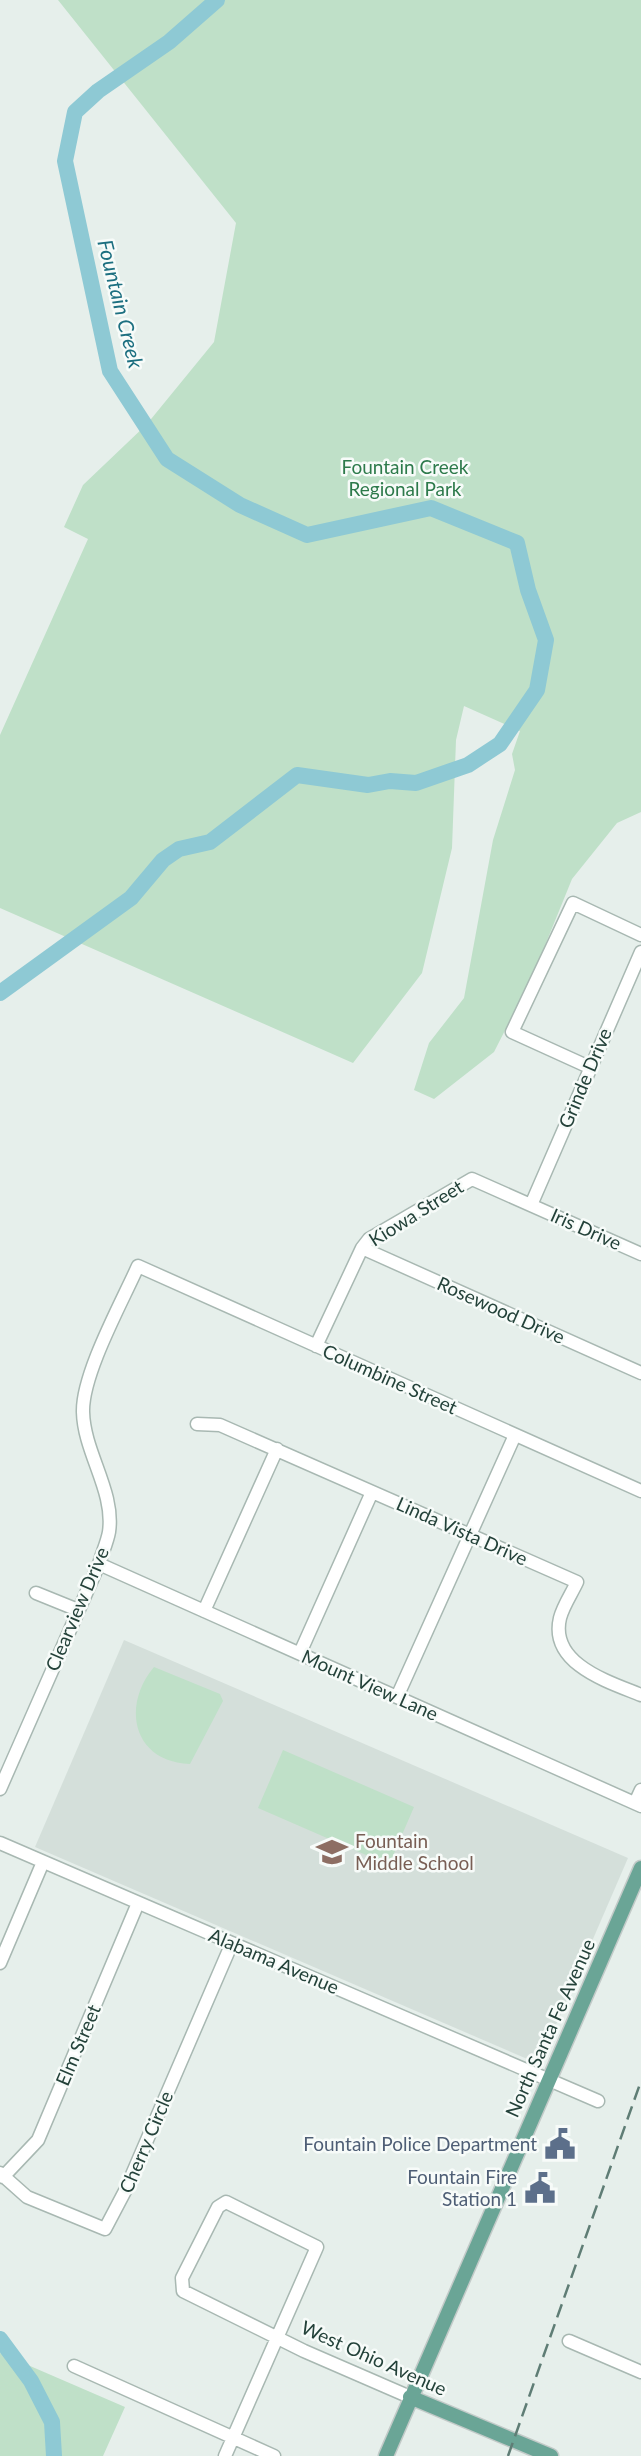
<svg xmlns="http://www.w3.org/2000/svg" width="641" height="2456" font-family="Lato,sans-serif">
<rect width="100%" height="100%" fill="#e6efeb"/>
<path fill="#d4dfda" d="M124 1640 628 1858 539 2064 35 1847Z"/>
<path fill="#bfe0c8" d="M58 0H641V812L617 823 572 879 533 975 494 1052 434 1099 414 1090 429 1043 464 998 493 840 515 770 512 754 520 731 464 706 456 740 452 848 422 973 353 1063 0 908V735L88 539 64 527 83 485 147 424 214 342 236 223Z
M154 1667 220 1694 223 1701 190 1764C133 1762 121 1706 154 1667Z
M283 1750 414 1807 389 1865 258 1808Z
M0 2353 125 2407 103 2456H0Z"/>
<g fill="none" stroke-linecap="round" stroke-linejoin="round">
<path stroke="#8ec9d4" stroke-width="16" d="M0 993 131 898 163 860 179 849 210 842 297 775 368 785 390 781 416 783 468 765 500 744 537 690 546 640 528 590 517 543 431 508 307 535 240 505 167 459 110 371 65 161 75 112 98 91 169 42 217 0
M0 2339 31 2381 52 2422 54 2456"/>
<defs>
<path id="minor" d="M589 1067 512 1032 573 903 641 935
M531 1205 641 952
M362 1248 641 1373
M316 1346 362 1248 369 1239 472 1179 641 1254
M197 1424 220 1425 577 1582C572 1593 563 1606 560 1618 549 1664 609 1682 641 1695
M99 1564 641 1806
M36 1593 78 1610
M204 1611 277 1449
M300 1653 372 1492
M397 1697 515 1435
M0 1789 99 1564C102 1553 107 1543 109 1532 115 1491 84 1453 83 1412 82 1374 122 1302 138 1266L641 1491
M635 1803 641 1790
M0 1843 598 2101
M0 1963 43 1862
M0 2173 27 2197 105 2229 125 2191 232 1943
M3 2177 38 2140 138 1903
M569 2341 641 2372
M74 2366 274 2456
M225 2456 317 2247 226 2202 218 2207 182 2278 183 2291 304 2351 410 2397"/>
<path id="major" d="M410 2397 551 2456
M386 2456 641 1868"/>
</defs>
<use href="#minor" stroke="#a8b8b2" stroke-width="15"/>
<use href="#major" stroke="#c2cac8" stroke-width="17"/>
<use href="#minor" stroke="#fff" stroke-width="12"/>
<use href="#major" stroke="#6aa596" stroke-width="14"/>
<path stroke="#5f7d75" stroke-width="2.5" stroke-dasharray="14 7" stroke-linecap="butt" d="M508 2456 641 2081"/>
</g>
<defs>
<symbol id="school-bare" viewBox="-9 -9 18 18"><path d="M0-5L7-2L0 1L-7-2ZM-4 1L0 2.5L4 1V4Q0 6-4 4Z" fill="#8d6e63" stroke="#f7fbf9" stroke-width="2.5" paint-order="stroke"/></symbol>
<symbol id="civic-bare" viewBox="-9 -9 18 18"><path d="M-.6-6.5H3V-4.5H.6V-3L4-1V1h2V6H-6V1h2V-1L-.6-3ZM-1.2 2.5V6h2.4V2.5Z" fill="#5c6f8a" stroke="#f7fbf9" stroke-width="2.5" paint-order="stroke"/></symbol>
</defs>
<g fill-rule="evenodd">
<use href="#school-bare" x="310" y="1830" width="44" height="44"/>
<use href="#civic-bare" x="538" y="2122" width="44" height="44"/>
<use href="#civic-bare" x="518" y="2166" width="44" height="44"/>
</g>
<g text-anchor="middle" stroke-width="5" stroke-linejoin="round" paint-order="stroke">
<g font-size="19" fill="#2d7a4b" stroke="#f7fbf9">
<text x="405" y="474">Fountain Creek<tspan x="405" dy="22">Regional Park</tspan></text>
</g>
<g font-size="19" fill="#24423a" stroke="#f7fbf9">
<text transform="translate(585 1078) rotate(-67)" y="7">Grinde Drive</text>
<text transform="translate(416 1213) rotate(-32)" y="7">Kiowa Street</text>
<text transform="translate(586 1229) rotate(24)" y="7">Iris Drive</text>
<text transform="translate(501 1310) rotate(24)" y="7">Rosewood Drive</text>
<text transform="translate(390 1379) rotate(24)" y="7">Columbine Street</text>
<text transform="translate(462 1531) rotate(24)" y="7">Linda Vista Drive</text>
<text transform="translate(77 1609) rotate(-67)" y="7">Clearview Drive</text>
<text transform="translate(370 1685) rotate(24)" y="7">Mount View Lane</text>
<text transform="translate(274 1961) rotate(23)" y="7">Alabama Avenue</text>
<text transform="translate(550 2028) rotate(-66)" y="7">North Santa Fe Avenue</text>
<text transform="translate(78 2045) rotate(-67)" y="7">Elm Street</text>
<text transform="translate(146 2142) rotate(-67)" y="7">Cherry Circle</text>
<text transform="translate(374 2358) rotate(24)" y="7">West Ohio Avenue</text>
</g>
<g font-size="19" fill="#785e54" stroke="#f7fbf9" text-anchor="start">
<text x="355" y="1848">Fountain<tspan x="355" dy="22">Middle School</tspan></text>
</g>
<g font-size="19" fill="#4e5e75" stroke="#f7fbf9" text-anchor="end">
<text x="537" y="2151">Fountain Police Department</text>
<text x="517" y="2184">Fountain Fire<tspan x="517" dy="22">Station 1</tspan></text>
</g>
<g font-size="21" font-style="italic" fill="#1c6f80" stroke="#f7fbf9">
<text transform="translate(120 304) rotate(76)" y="7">Fountain Creek</text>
</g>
</g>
</svg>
